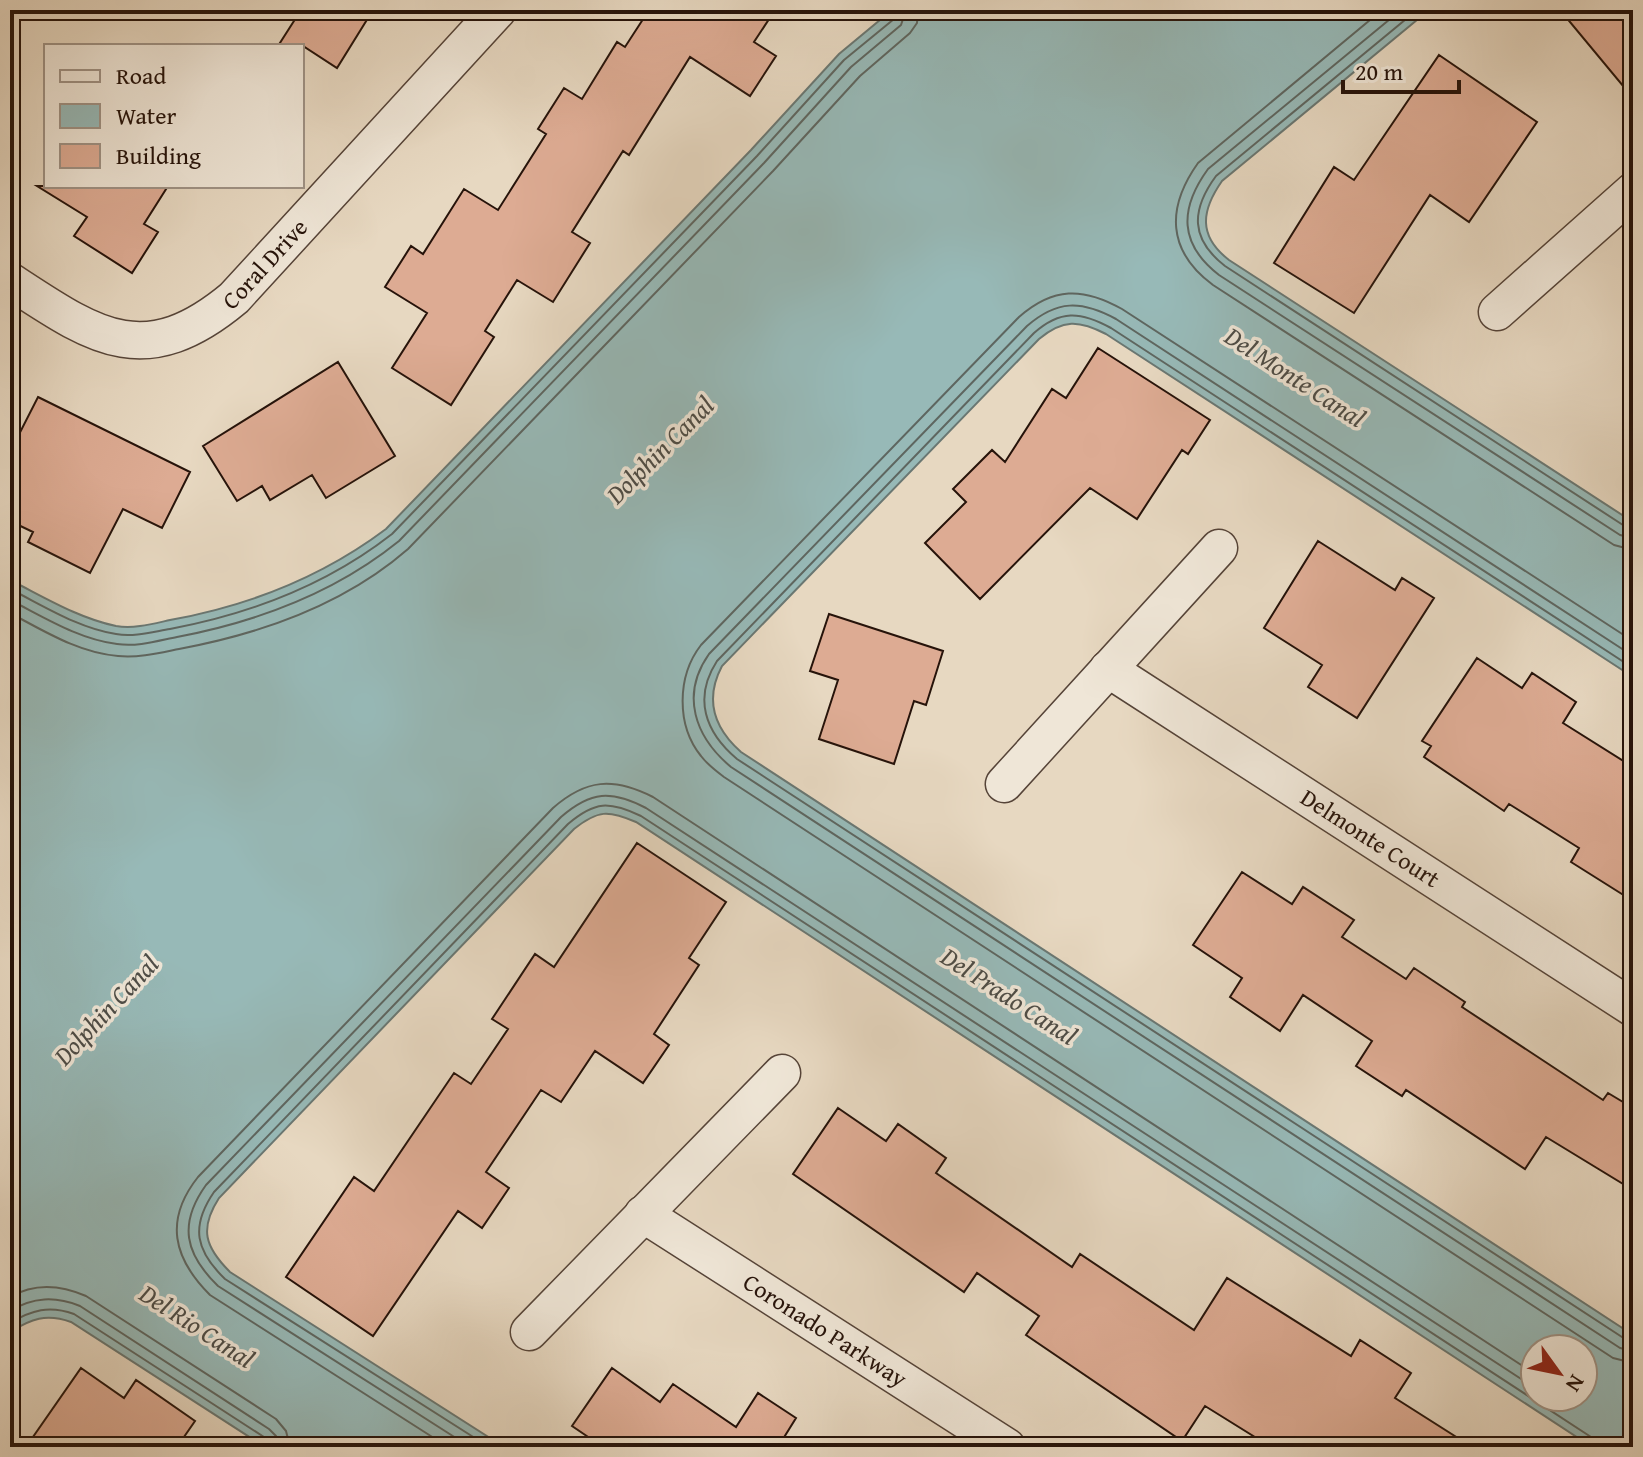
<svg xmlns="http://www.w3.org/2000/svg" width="1643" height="1457" font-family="'Gentium Book Plus',serif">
<rect width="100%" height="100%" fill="#e7d8c1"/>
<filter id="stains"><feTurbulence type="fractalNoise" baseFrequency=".0025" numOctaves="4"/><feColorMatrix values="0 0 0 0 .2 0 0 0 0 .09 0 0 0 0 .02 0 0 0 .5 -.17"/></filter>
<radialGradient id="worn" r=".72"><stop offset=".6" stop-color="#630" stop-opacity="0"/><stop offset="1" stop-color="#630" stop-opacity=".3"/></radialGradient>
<path fill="#97b9b7" stroke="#6a7772" stroke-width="2" fill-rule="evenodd" d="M892 10H1429L1222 181C1201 211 1198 236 1229 260L1633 522V677L1106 334C1079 320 1063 319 1039 339L722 666C704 700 714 728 741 752L1633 1335V1447H1592L636 822C608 810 598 810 574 829L219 1198C199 1229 205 1247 230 1272L504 1447H265L71 1322C46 1313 31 1319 10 1332V580C44 597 78 618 116 626 134 629 152 624 170 620 248 606 322 577 386 529L751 150 839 54ZM1535 1349H1583V1397H1535Z"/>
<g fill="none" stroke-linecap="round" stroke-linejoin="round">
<path stroke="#5e6660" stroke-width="2" d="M1382 10 1198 163C1166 208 1167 251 1213 285L1614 545 1633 550
M1401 10 1208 169C1179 209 1179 244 1219 275L1620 535 1633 538
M1417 10 1216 176C1191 210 1190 239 1225 266L1626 527 1633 528
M10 589C44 606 78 628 116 634 134 637 152 632 170 629 250 614 328 584 392 534L757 156 844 60 894 19 896 10
M10 600C44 617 78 639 117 644 137 647 157 641 177 637 256 622 336 592 399 541L764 163 851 67 901 25 906 10
M10 613C44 631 79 653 118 656 139 658 159 653 179 649 260 634 345 604 408 549L773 171 860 76 910 33 917 23 918 10
M1633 641 1122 309C1083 287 1053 287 1019 317L701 645C677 676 676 725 701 756 707 764 716 771 724 777L1613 1358 1633 1363
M1633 656 1116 319C1081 300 1057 300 1027 326L709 654C680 695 695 737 731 767L1620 1348 1633 1351
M1633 668 1111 328C1080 311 1060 310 1034 333L717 661C693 698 705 732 737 759L1625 1339 1633 1341
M10 1297C34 1283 61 1285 86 1296L276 1419 286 1431 290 1447
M10 1311C33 1297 55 1296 80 1306L269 1429 276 1436 278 1447
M10 1323C32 1310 49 1305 74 1314L264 1437 268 1447
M448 1447 210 1295C173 1258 164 1220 198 1177L553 808C586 779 613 777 653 797L1535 1374
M470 1447 218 1286C185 1254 178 1224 206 1185L561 817C591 791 611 790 646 808L1535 1388
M489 1447 225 1279C196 1251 190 1227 214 1192L568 824C595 801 609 801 641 816L1591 1437 1595 1447"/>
</g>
<path fill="#ddab93" stroke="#26130a" stroke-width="2" d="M301 10H373L337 68 303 46H278Z
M649 10H775L754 42 776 56 750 96 690 57 629 155 623 151 572 232 590 243 553 302 517 280 485 331 494 337 451 405 392 368 427 313 385 287 411 246 423 254 464 189 498 210 546 134 538 129 564 88 582 99 617 42 625 47Z
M1560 10H1633V98Z
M1439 55 1537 122 1469 222 1430 195 1354 313 1274 263 1334 167 1354 180Z
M37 186H168L144 224 158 232 132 273 74 236 87 217Z
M1098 348 1210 420 1188 454 1182 450 1137 519 1090 488 980 599 925 543 966 502 953 489 992 450 1005 462 1052 389 1066 398Z
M338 362 395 456 326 498 312 475 270 500 262 486 237 501 203 446Z
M38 397 190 472 162 528 123 509 90 573 28 542 33 532 10 521V452Z
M1318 541 1395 590 1402 578 1434 598 1357 718 1308 687 1322 665 1264 628Z
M829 614 943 651 926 705 914 701 894 764 819 739 838 680 810 671Z
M1477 658 1522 688 1532 673 1576 702 1563 723 1633 767V901L1571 862 1579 848 1509 804 1504 811 1424 757 1431 746 1422 741Z
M637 843 726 902 689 958 699 965 654 1034 669 1045 643 1083 595 1051 561 1102 541 1090 486 1172 509 1188 482 1228 458 1211 373 1336 286 1277 354 1177 374 1191 454 1073 471 1084 508 1029 492 1019 535 954 554 967Z
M1242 872 1292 904 1303 887 1354 920 1342 937 1406 979 1414 968 1465 1002 1462 1007 1603 1100 1608 1093 1633 1108V1190L1546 1137 1525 1169 1406 1090 1402 1096 1356 1066 1372 1041 1303 995 1280 1031 1230 997 1242 978 1193 945Z
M838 1108 886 1141 898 1124 946 1158 936 1173 1072 1267 1080 1254 1194 1330 1227 1278 1351 1356 1360 1340 1411 1373 1395 1398 1472 1447H1271L1205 1406 1182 1441 1026 1335 1039 1316 977 1273 964 1292 793 1174Z
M81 1368 124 1398 136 1380 195 1421 177 1447H26Z
M612 1368 660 1402 673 1384 736 1427 758 1393 796 1418 778 1447H603L572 1426Z"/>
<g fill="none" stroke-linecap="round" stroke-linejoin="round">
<defs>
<g id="street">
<path id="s1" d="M10 281C94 336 144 373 234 298L498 10"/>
<path d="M1497 312 1633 191"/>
<path id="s2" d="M1108 669 1633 1008"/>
<path d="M1004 784 1219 548"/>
<path id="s3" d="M643 1214 1007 1447"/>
<path d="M529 1332 782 1073"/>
</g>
</defs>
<use href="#street" stroke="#564438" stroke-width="39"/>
<use href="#street" stroke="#efe6d7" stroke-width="36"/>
</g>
<g text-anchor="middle" stroke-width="7" stroke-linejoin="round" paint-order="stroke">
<g font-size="24" fill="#26130a" stroke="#efe6d7">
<text dy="8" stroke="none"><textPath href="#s1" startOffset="296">Coral Drive</textPath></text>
<text dy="8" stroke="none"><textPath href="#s2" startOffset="312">Delmonte Court</textPath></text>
<text dy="8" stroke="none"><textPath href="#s3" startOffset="216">Coronado Parkway</textPath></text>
</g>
<g font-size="26" font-style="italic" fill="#4e4d47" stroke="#efe6d7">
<text transform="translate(1295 377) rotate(33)" y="9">Del Monte Canal</text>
<text transform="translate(660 450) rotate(-45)" y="9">Dolphin Canal</text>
<text transform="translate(1009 996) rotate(33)" y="9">Del Prado Canal</text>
<text transform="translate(106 1010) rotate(-47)" y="9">Dolphin Canal</text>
<text transform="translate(197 1326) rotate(33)" y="9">Del Rio Canal</text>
</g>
</g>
<rect width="1643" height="1457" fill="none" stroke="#e7d8c1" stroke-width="40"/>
<rect x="12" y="12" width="1619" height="1433" fill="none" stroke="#26130a" stroke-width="4"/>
<rect x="20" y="20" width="1603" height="1417" fill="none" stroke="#26130a" stroke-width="2"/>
<rect x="44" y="44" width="260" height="144" fill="#efe6d7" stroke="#9f9285" stroke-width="2"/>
<rect x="60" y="70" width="40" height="12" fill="#efe6d7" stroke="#9f9285" stroke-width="2"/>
<text x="116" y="84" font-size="24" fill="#26130a">Road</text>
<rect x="60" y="104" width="40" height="24" fill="#97b9b7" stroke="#9f9285" stroke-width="2"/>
<text x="116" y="124" font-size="24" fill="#26130a">Water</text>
<rect x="60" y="144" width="40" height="24" fill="#ddab93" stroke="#9f9285" stroke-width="2"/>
<text x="116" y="164" font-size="24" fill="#26130a">Building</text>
<g transform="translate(1559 1373) rotate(123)"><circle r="38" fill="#efe6d7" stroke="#9f9285" stroke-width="2"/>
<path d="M0-6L14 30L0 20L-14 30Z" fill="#8f2418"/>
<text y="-12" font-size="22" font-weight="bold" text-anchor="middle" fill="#26130a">N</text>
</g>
<path d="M1343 80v12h116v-12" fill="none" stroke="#26130a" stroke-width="4"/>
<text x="1355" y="80" font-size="24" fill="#26130a" stroke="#efe6d7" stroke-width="6" paint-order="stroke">20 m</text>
<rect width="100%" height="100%" filter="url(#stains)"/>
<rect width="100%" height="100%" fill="url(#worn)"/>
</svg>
